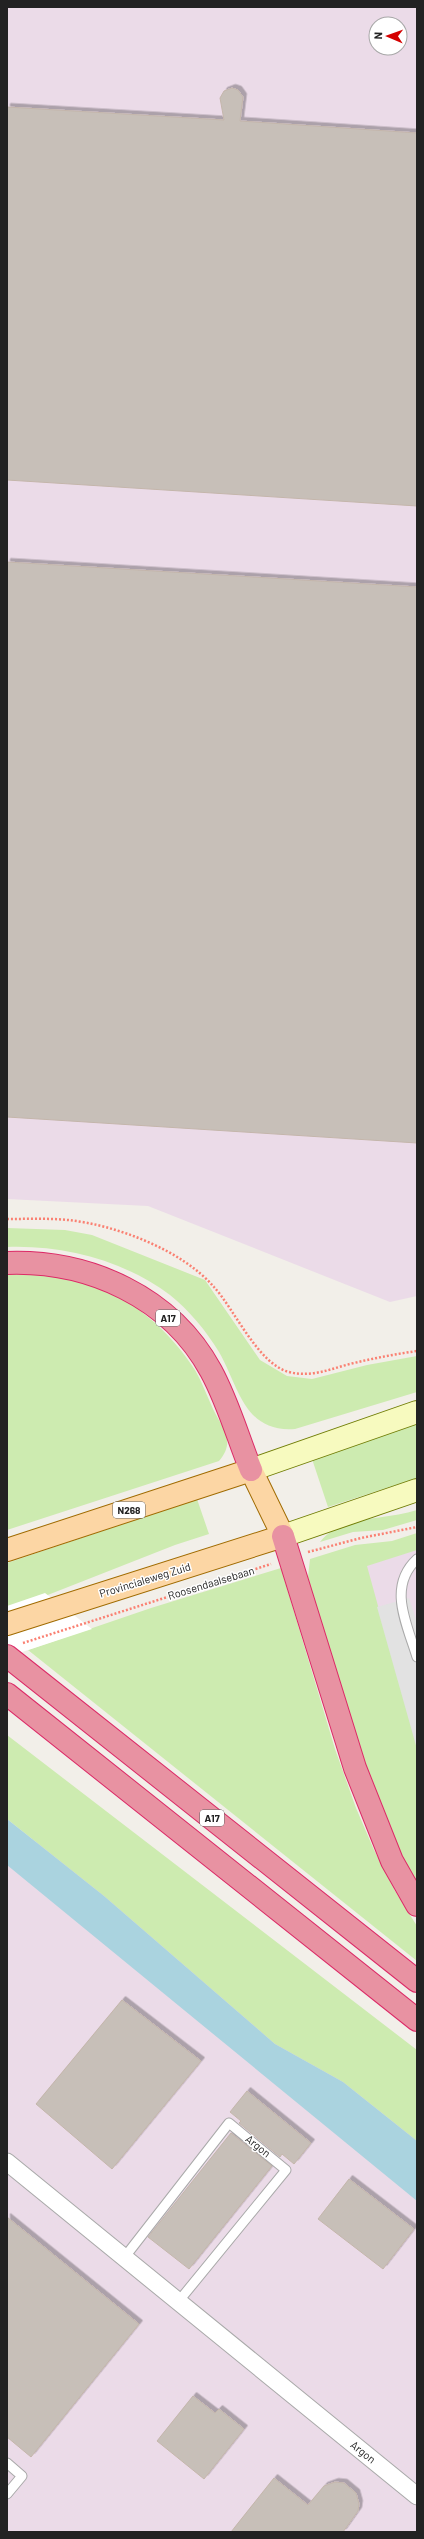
<svg xmlns="http://www.w3.org/2000/svg" width="424" height="2539" font-family="Barlow,sans-serif">
<defs>
<filter id="shadow"><feDropShadow dx="3.5" dy="-3.5" stdDeviation="0" flood-color="#0004"/></filter>
</defs>
<rect width="100%" height="100%" fill="#f2efe9"/>
<path fill="#ebdbe8" fill-rule="evenodd" d="M7 7H417V1296L390 1302 148 1206 7 1199ZM376 24H400V48H376Z
M417 1541V1801L349 1565Z
M7 1822 417 2102V2532H7Z"/>
<path fill="#cdebb0" d="M7 1228 65 1230 92 1235 205 1280 260 1360 287 1376 312 1379 367 1365 417 1356V1392L295 1429C244 1433 239 1387 219 1352 207 1332 188 1309 170 1295 123 1260 64 1245 7 1247Z
M7 1272C33 1273 60 1273 86 1281 130 1296 171 1332 195 1370 202 1382 207 1396 213 1409 223 1429 236 1441 219 1461L7 1530Z
M417 1424V1478L328 1507 312 1459Z
M197 1499 209 1534 175 1545 7 1611V1563Z
M417 1510V1520L383 1530 353 1532 320 1542C342 1514 385 1521 417 1510Z
M417 1533V1550L367 1566 417 1747V1884L395 1844 374 1790 314 1602 308 1577 310 1559 355 1545 392 1541Z
M281 1568 335 1749 356 1808 374 1850 395 1891 417 1926V1961L28 1650 151 1608Z
M7 1735 417 2050V2141L343 2082 275 2044 104 1896 7 1819Z"/>
<path fill="#e2e2e2" d="M409 1598 417 1622V1749L377 1607Z"/>
<path fill="#aad3df" d="M7 1819 104 1896 275 2044 343 2082 417 2141V2201L7 1865Z"/>
<path fill="#fff" d="M45 1593 92 1629 7 1657V1606Z"/>
<path fill="#c7bfb8" stroke="#c4b6ab" filter="url(#shadow)" d="M232 88 238 90 243 97 240 121 417 133V506L7 480V107L224 120 220 98 224 91Z
M7 562 417 587V1143L7 1117Z
M122 2000 201 2061 112 2169 36 2104Z
M247 2091 311 2143 294 2164 282 2154 280 2157 239 2123 241 2121 230 2112Z
M231 2133 272 2166 189 2269 148 2237Z
M349 2179 414 2229 383 2269 318 2219Z
M7 2217 139 2324 31 2457 7 2437Z
M193 2396 215 2413 219 2409 244 2429 204 2479 157 2441Z
M274 2478 308 2505 324 2486 335 2482 344 2483 356 2493 359 2504 358 2511 343 2532H231Z"/>
<g fill="none" stroke-linecap="round" stroke-linejoin="round">
<defs>
<path id="lane" d="M417 1559C387 1587 407 1624 417 1657
M124 2258 229 2123 286 2170 178 2302
M7 2463 22 2476 7 2494"/>
<path id="street" d="M7 2162 417 2496"/>
<path id="secondary" d="M251 1470 417 1412
M283 1536 417 1490"/>
<path id="primary" d="M7 1550 251 1470 283 1536 7 1624"/>
<path id="highway" d="M7 1263C89 1260 171 1297 211 1371 228 1402 238 1438 251 1470
M283 1536 355 1768 392 1861 417 1905
M7 1656 417 1981
M7 1694 417 2020"/>
</defs>
<use href="#lane" stroke="#a9a9a9" stroke-width="11"/>
<use href="#street" stroke="#a9a9a9" stroke-width="19"/>
<use href="#secondary" stroke="#707d05" stroke-width="24"/>
<use href="#primary" stroke="#a06b00" stroke-width="24"/>
<use href="#highway" stroke="#dc2a67" stroke-width="24"/>
<path stroke="#fa8072" stroke-width="2.5" stroke-dasharray="2 2" stroke-linecap="butt" d="M7 1219C27 1219 48 1218 68 1220 116 1225 182 1250 214 1287 235 1310 258 1364 289 1372 313 1378 332 1368 354 1363 375 1358 396 1354 417 1351
M308 1552 361 1538 417 1527
M23 1643 271 1564"/>
<use href="#lane" stroke="#fff" stroke-width="9"/>
<use href="#street" stroke="#fff" stroke-width="17"/>
<use href="#secondary" stroke="#f7fabf" stroke-width="22"/>
<use href="#primary" stroke="#fcd6a4" stroke-width="22"/>
<use href="#highway" stroke="#e892a2" stroke-width="22"/>
</g>
<g text-anchor="middle" stroke-width="3" stroke-linejoin="round" paint-order="stroke">
<g fill="#fff" stroke="#646464" stroke-width="1">
<rect x="156" y="1310" width="24" height="16" rx="3"/>
<rect x="113" y="1502" width="32" height="16" rx="3"/>
<rect x="200" y="1810" width="24" height="16" rx="3"/>
</g>
<g font-size="10" font-weight="bold" fill="#222">
<text x="168" y="1322">A17</text>
<text x="129" y="1514">N268</text>
<text x="212" y="1822">A17</text>
</g>
<g font-size="11" fill="#222" stroke="#fff">
<text transform="translate(145 1580) rotate(-17)" y="4">Provincialeweg Zuid</text>
<text transform="translate(211 1583) rotate(-17)" y="4">Roosendaalsebaan</text>
<text transform="translate(258 2146) rotate(39)" y="4">Argon</text>
<text transform="translate(363 2452) rotate(39)" y="4">Argon</text>
</g>
</g>
<rect width="424" height="2539" fill="none" stroke="#222222" stroke-width="16"/>
<g transform="translate(388 36) rotate(272)"><circle r="19" fill="#ffffff" stroke="#a7a7a7"/>
<path d="M0-3L7 15L0 10L-7 15Z" fill="#d40000"/>
<text y="-6" font-size="11" font-weight="bold" text-anchor="middle" fill="#222222">N</text>
</g>
</svg>
